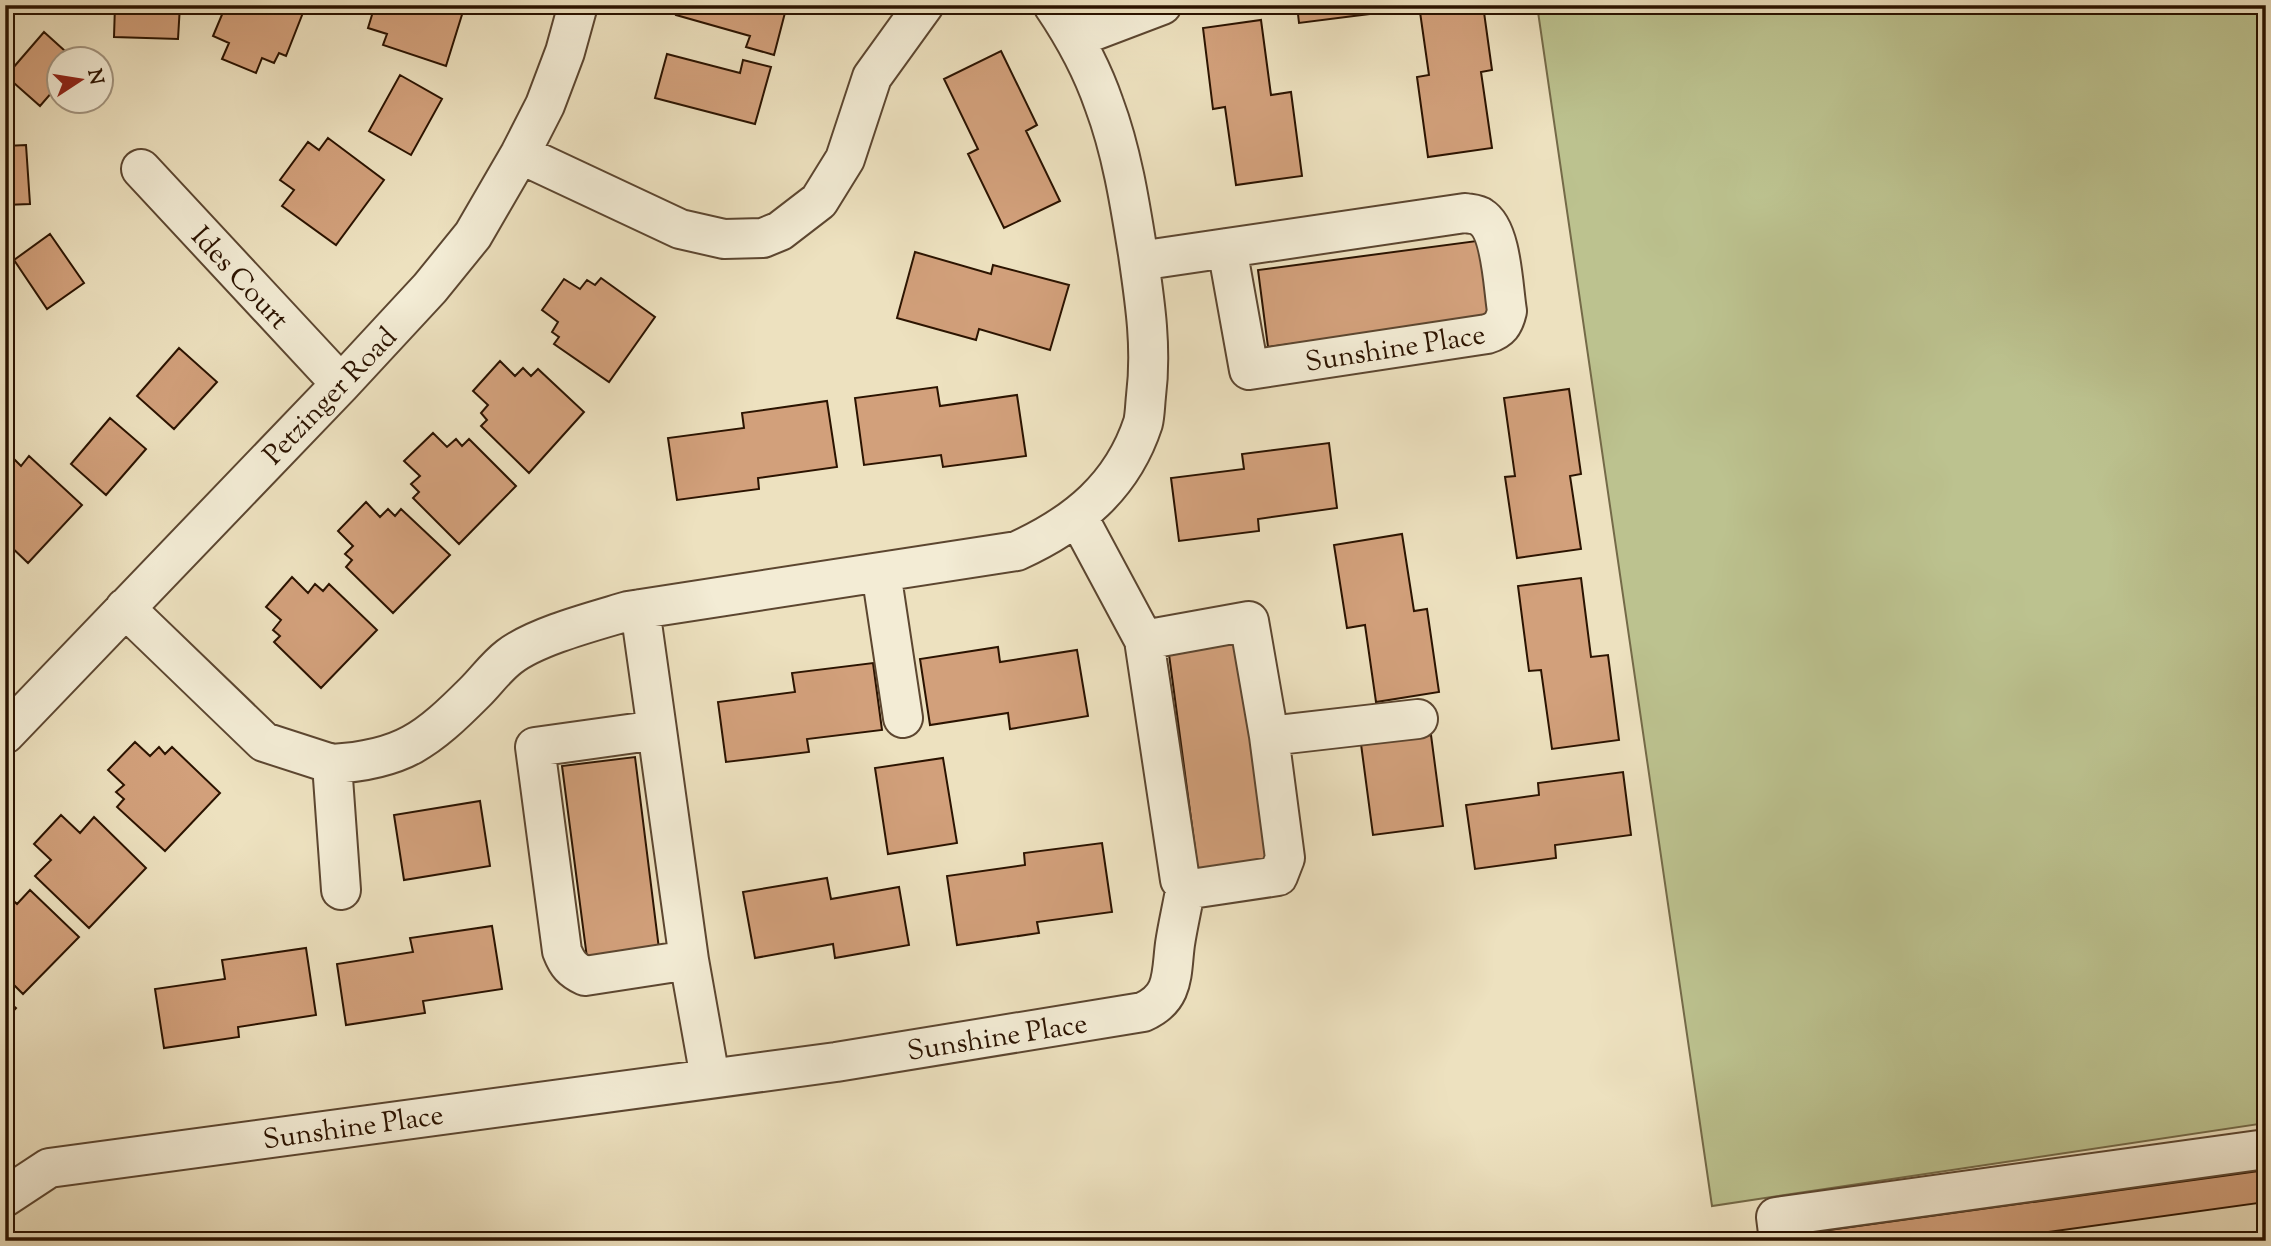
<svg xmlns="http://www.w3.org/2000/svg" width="2271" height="1246" font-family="'Sorts Mill Goudy',serif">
<rect width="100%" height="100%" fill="#ede1bf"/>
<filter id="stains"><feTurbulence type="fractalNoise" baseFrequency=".00286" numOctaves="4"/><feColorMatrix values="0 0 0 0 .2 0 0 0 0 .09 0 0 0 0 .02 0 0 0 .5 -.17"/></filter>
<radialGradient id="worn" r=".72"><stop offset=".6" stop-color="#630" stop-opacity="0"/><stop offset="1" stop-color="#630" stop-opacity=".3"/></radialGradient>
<path fill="#bcc28f" stroke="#746a48" stroke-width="2" d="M1537 5H2266V1123L1712 1206Z"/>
<path fill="#d2a07b" stroke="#2b1300" stroke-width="2" d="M115 5H180L178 39 114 37Z
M226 5H306L286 56 279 53 274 63 262 58 256 73 222 59 229 43 213 36Z
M375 5H465L446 66 383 45 387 34 368 28Z
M679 5H787L774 55 746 47 750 36 676 15Z
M1297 5H1385V12L1299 23Z
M1419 5H1483L1492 70 1481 72 1492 148 1428 157 1417 77 1429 75Z
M1261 20 1271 95 1291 92 1302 176 1236 185 1225 107 1213 109 1203 28Z
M44 32 75 60H60V83L40 106 6 76Z
M1001 51 1037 125 1026 131 1060 201 1004 228 968 154 978 149 944 79Z
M667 54 740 73 743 60 771 67 755 124 655 98Z
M400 75 442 99 411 155 369 131Z
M328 138 384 180 336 245 282 206 294 190 280 180 308 142 319 150Z
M26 145 30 204 5 205V146Z
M50 234 84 283 47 309 14 260Z
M1484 240 1494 317 1268 347 1258 270Z
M915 252 991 274 993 265 1069 285 1050 350 979 329 976 340 897 318Z
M601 278 655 317 609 382 554 344 559 337 552 332 558 322 542 310 564 279 580 289 587 280 595 285Z
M179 348 217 382 174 429 137 396Z
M500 361 515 376 523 368 531 376 538 369 584 412 529 473 481 426 487 420 481 413 488 405 473 391Z
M937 387 940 406 1017 395 1026 456 943 467 941 455 864 465 855 398Z
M1569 389 1581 474 1570 476 1581 549 1517 558 1505 477 1515 476 1504 398Z
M827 401 837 467 758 478 759 489 677 500 668 438 744 428 742 413Z
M110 418 146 449 106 495 71 464Z
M433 433 447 447 456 439 462 446 469 439 516 486 459 544 413 498 419 492 411 484 420 476 404 461Z
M1329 443 1337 508 1258 519 1259 531 1179 541 1171 478 1244 469 1242 454Z
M7 452 21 466 29 456 82 505 28 563 5 541V454Z
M366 502 380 517 388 509 395 516 401 509 450 555 393 613 346 567 352 560 345 554 353 546 338 531Z
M1402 534 1414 611 1427 609 1439 692 1376 702 1365 625 1347 628 1334 545Z
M292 577 308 593 315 584 323 591 329 584 377 630 321 688 274 642 280 636 273 630 281 620 266 607Z
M1581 578 1591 657 1608 655 1619 740 1552 749 1541 670 1529 671 1518 586Z
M1243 637 1274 861 1198 871 1168 647Z
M998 647 1000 662 1077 650 1088 716 1010 729 1008 713 930 725 920 659Z
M873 663 882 730 807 739 809 752 726 762 718 702 795 692 792 673Z
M1431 735 1443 826 1373 835 1361 744Z
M135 742 150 756 159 747 165 754 172 747 220 793 165 851 117 807 124 799 116 792 124 785 108 770Z
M635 757 659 949 587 958 562 766Z
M943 758 957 843 888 854 875 768Z
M1623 772 1631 835 1555 845 1556 858 1475 869 1466 805 1539 795 1538 783Z
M480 801 490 866 404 880 394 815Z
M61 815 80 833 94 817 146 868 89 928 35 876 51 860 34 844Z
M1102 843 1112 912 1037 922 1039 933 957 945 947 876 1025 865 1024 853Z
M827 878 831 899 899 887 909 945 835 958 833 944 755 958 743 892Z
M30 890 79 937 23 994 5 976V893L17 904Z
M492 926 502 989 423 1001 425 1013 346 1025 337 964 413 952 410 938Z
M306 948 316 1015 238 1027 239 1037 164 1048 155 989 225 979 222 960Z
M5 999 16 1008 5 1020Z
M2266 1170V1202L1983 1241H1801L1800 1234Z
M1674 1235 1675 1241H1637Z"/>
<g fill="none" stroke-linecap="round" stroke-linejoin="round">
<defs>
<path id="minor" d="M1075 38 1162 5
M520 154 680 229 724 239 763 238 780 231 819 201 845 159 872 77 924 5
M141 169 341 384
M1465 213C1470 214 1477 214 1481 217 1502 230 1503 287 1507 311 1504 324 1500 330 1487 334L1249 370 1227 248Z
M1139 261 1227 248
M1078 517 1144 640
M881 572 903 718
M125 608 264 742 332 764 341 890
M640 609 657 730
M1249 621 1269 736 1285 858 1278 876 1191 889 1180 880 1144 640Z
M657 730 689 960 585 976C572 970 567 964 562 951L535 747Z
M5 734 341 384 430 288 473 235 520 154 545 105 565 52 578 5
M1269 736 1418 719
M332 764C403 760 427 740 475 692 486 681 496 667 509 657 536 636 595 621 628 611L1017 551C1076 524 1122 487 1143 423 1145 415 1145 405 1146 396 1152 348 1145 302 1138 254 1130 204 1122 152 1104 104 1092 69 1074 36 1053 5
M689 960 710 1078
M5 1197 49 1168 836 1062 1143 1012C1175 998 1171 974 1175 944 1178 924 1183 904 1186 885
M1779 1241 1776 1217 2266 1149"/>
</defs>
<use href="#minor" stroke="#5c4630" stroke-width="42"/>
<use href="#minor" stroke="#f3ecd5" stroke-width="38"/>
</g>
<g text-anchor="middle" stroke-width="7" stroke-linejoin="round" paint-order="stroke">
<g font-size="28" fill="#2b1300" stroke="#f3ecd5">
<text transform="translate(241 277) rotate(47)" y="10">Ides Court</text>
<text transform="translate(1395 347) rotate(-9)" y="10">Sunshine Place</text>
<text transform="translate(329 395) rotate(-46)" y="10">Petzinger Road</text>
<text transform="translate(997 1036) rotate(-9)" y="10">Sunshine Place</text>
<text transform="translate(353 1126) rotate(-8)" y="10">Sunshine Place</text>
</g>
</g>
<rect width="2271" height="1246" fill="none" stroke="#ede1bf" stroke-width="28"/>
<rect x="7" y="7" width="2257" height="1232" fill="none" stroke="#2b1300" stroke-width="3.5"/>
<rect x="14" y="14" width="2243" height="1218" fill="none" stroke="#2b1300" stroke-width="2"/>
<g transform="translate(80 80) rotate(78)"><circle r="33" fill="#f3ecd5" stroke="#a39580" stroke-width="2"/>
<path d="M0-5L12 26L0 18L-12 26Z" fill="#8f2418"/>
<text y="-10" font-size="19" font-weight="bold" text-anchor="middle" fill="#2b1300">N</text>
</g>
<rect width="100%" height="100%" filter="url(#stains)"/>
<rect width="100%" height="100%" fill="url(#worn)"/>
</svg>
